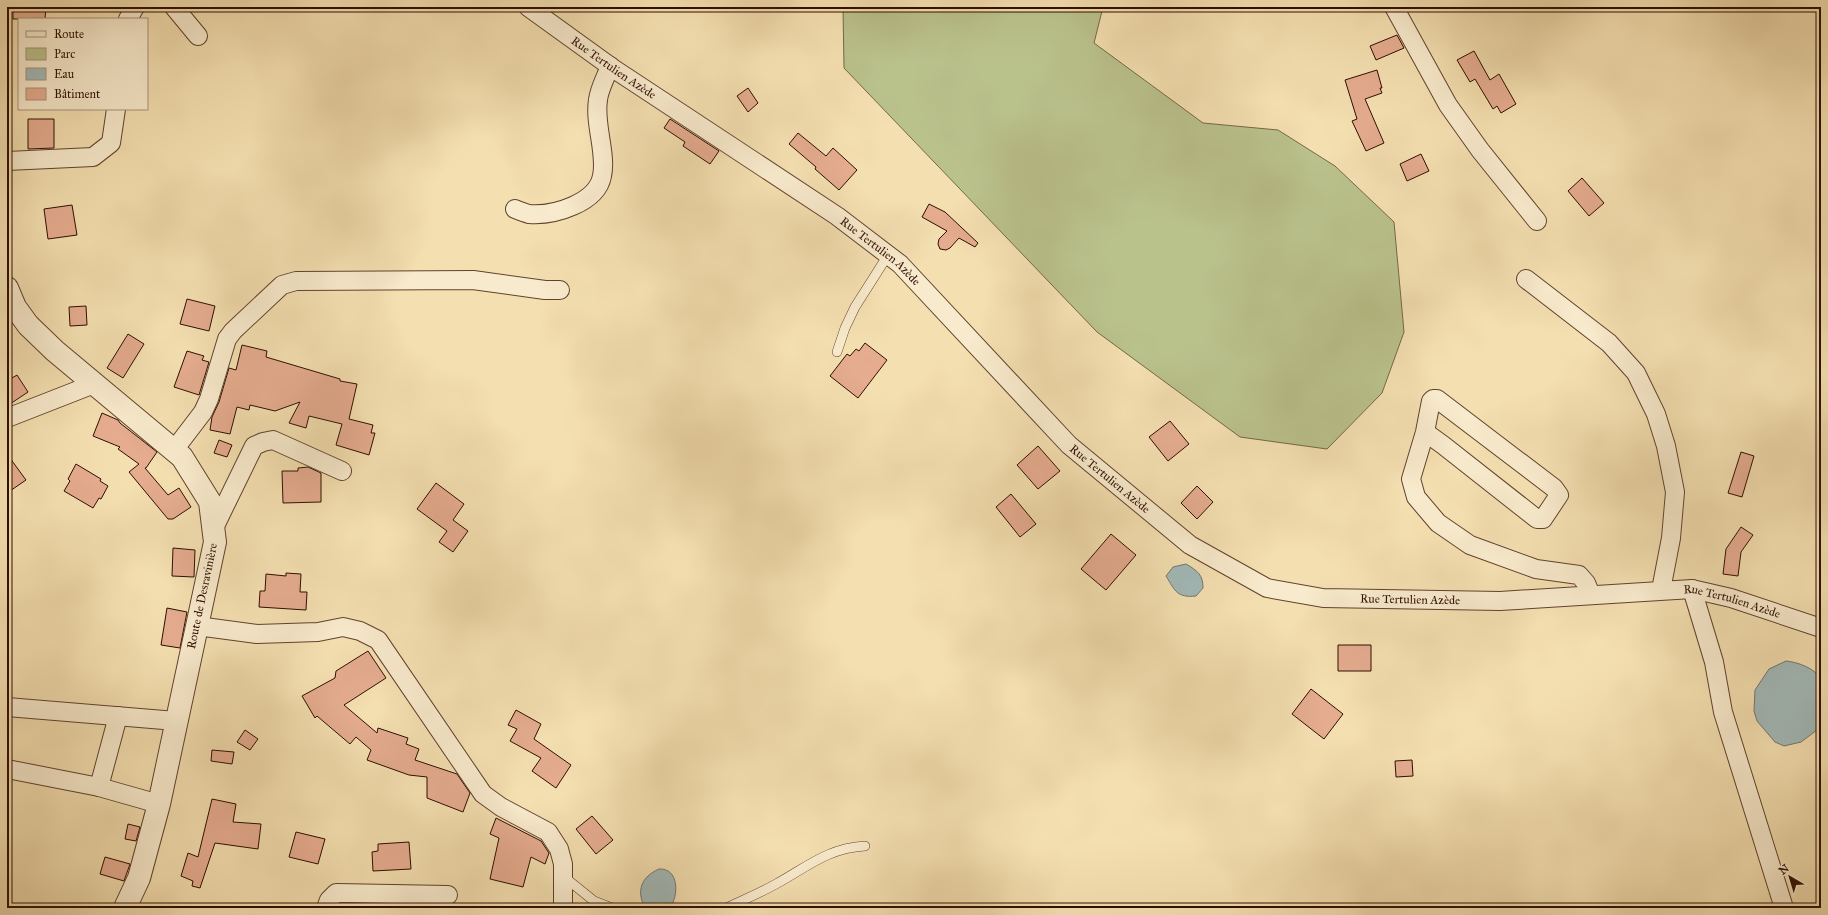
<svg xmlns="http://www.w3.org/2000/svg" width="1828" height="915" font-family="'IM FELL Great Primer',serif">
<rect width="100%" height="100%" fill="#f4dfb0"/>
<filter id="stains"><feTurbulence type="fractalNoise" baseFrequency=".005" numOctaves="4"/><feColorMatrix values="0 0 0 0 .2 0 0 0 0 .09 0 0 0 0 .02 0 0 0 .5 -.17"/></filter>
<radialGradient id="worn" r=".72"><stop offset=".6" stop-color="#630" stop-opacity="0"/><stop offset="1" stop-color="#630" stop-opacity=".3"/></radialGradient>
<path fill="#bac28c" stroke="#746846" d="M843 7H1103L1094 43 1203 123 1278 130 1335 166 1394 222 1404 332 1382 393 1327 449 1240 437 1097 332 844 68Z"/>
<path fill="#a2b9b8" stroke="#74756f" d="M1186 564C1198 571 1203 575 1203 588L1196 596C1177 598 1175 591 1166 576L1173 567Z
M1786 661C1797 662 1815 668 1821 679V723L1817 730 1801 742 1784 746 1775 742 1757 721 1754 711 1755 690 1769 669Z
M659 869C679 868 679 895 670 908H645C636 891 641 877 659 869Z"/>
<path fill="#e5ac8f" stroke="#2e0e01" d="M13 7H46L45 19H13Z
M1397 35 1404 48 1376 60 1370 46Z
M1474 51 1490 80 1499 74 1516 104 1501 113 1497 106 1493 109 1475 79 1470 82 1457 60Z
M1377 70 1382 88H1380L1382 93 1365 99 1384 143 1366 151 1352 121 1357 119 1345 80Z
M748 88 758 103 748 112 737 96Z
M28 119H54V148L28 149Z
M670 119 719 151 710 164 683 146 685 142 664 128Z
M798 133 826 156 833 148 857 170 839 190 815 169 816 167 789 144Z
M1421 154 1429 171 1407 181 1400 164Z
M1582 178 1604 203 1589 216 1568 191Z
M929 204 945 212 978 243 975 247 959 238 950 248 946 250 940 249 938 244 939 239 947 231 922 217Z
M72 205 77 235 48 239 44 209Z
M187 299 215 306 209 331 180 324Z
M86 306 87 325 70 326 69 307Z
M128 334 144 344 123 378 107 368Z
M865 343 887 360 858 398 830 376 847 354 850 356 856 349 859 351Z
M242 345 267 351 266 357 340 379V381L357 384 349 419 373 425 371 433H375L369 455 336 445 342 424 309 416 306 428 289 423 300 402 275 411 250 405 249 410 237 407 230 434 210 430 212 417 219 402 229 368 236 370Z
M187 351 204 356 202 360 209 362 199 395 174 387Z
M17 375 28 392 7 406V381Z
M102 413 118 420 120 423 157 452 146 468H145L168 495 179 488 191 507 173 519H168L129 472 139 464 118 449 120 447 93 436Z
M1170 421 1189 444 1168 461 1149 437Z
M219 440 232 445 227 457 214 453Z
M1038 446 1060 471 1038 489 1017 465Z
M1741 452 1754 456 1742 497 1728 493Z
M7 454 26 480 7 493Z
M76 464 101 479 100 481 108 486 101 499 99 498 93 508 64 491 70 481 68 479Z
M308 467 321 473V502L283 503 282 471H298V468Z
M436 483 464 504 453 520 468 531 453 552 439 542 447 531 417 509Z
M1197 486 1213 502 1197 519 1181 503Z
M1011 494 1036 524 1020 537 996 507Z
M1741 527 1753 535 1741 552 1738 576 1723 574 1726 549Z
M1111 534 1136 555 1106 590 1081 569Z
M173 548 195 550 194 577 172 576Z
M286 573 301 574 300 592H307L306 610 259 607 260 591H265L266 574 286 576Z
M167 608 187 612 180 648 161 645Z
M1338 645H1371V671H1338Z
M368 651 386 678 344 705 377 733 378 728 408 738 406 744 419 749 415 760 457 774 470 793 463 812 427 798V777L409 775 367 760 371 750 356 737 350 744 317 716 315 718 302 696 335 678 336 671Z
M1311 689 1343 714 1324 739 1292 714Z
M516 710 541 724 534 739 571 765 556 788 532 771 541 758 510 741 517 729 508 725Z
M245 730 258 739 250 750 237 742Z
M212 750 234 752 232 764 211 761Z
M1412 760 1413 776 1396 777 1395 761Z
M212 799 236 804 233 822 261 824 258 849 215 843 200 888 192 886 193 881 181 876 188 853 198 857Z
M592 816 613 840 596 854 576 829Z
M496 818 541 841 549 853 545 864 531 857 523 887 490 879 499 838 490 834Z
M128 824 140 827 136 841 125 839Z
M296 832 325 839 318 864 289 857Z
M409 842 411 869 373 871 372 852 378 851V844Z
M105 857 130 864 124 881 100 874Z"/>
<g fill="none" stroke-linecap="round" stroke-linejoin="round">
<defs>
<path id="service" d="M837 352 845 328 855 307 888 255
M563 876 594 901 612 908
M726 908C743 900 760 893 776 884 807 867 828 848 865 846"/>
<g id="minor">
<path d="M174 7 198 36"/>
<path id="s1" d="M528 7 614 69 837 216 900 264 1069 445 1190 545 1267 588 1323 598 1500 601 1692 589 1731 598 1821 628"/>
<path d="M1394 7 1448 105 1480 150 1537 221"/>
<path d="M128 19 135 7"/>
<path d="M7 161 93 157 111 143 116 109"/>
<path d="M515 209C520 211 525 213 529 214 554 216 597 203 602 176 607 154 594 124 598 100 599 89 606 77 610 66"/>
<path d="M1526 279 1609 343 1636 373 1656 414 1666 446 1675 492 1671 538 1661 590"/>
<path d="M7 418 94 384"/>
<path d="M1425 432 1443 445 1537 519H1543L1559 495 1554 488 1437 399H1433L1431 401 1425 432 1411 479 1416 497 1438 523 1470 545 1536 569 1579 575 1586 583 1591 595"/>
<path d="M174 450 203 412 209 399 227 339 233 331 282 285 296 281 473 280 545 290H560"/>
<path d="M214 528 254 446 263 442 273 440 342 471"/>
<path d="M1692 589 1714 662 1723 712 1784 908"/>
<path d="M197 626 257 634 318 632 343 627 360 631 378 640 483 794 501 807 548 832 559 849 563 864V908"/>
<path d="M7 707 176 721"/>
<path d="M7 769 99 787 159 804"/>
<path d="M99 787 118 716"/>
<path d="M326 908 329 900 336 893 448 895"/>
</g>
<path id="tertiary" d="M7 288 15 307 28 325 55 351 182 457 210 502 215 542 159 804 139 878 125 908"/>
</defs>
<use href="#service" stroke="#60422d" stroke-width="10"/>
<use href="#minor" stroke="#60422d" stroke-width="20"/>
<use href="#tertiary" stroke="#60422d" stroke-width="24"/>
<use href="#service" stroke="#f8eacc" stroke-width="9"/>
<use href="#minor" stroke="#f8eacc" stroke-width="18"/>
<use href="#tertiary" stroke="#f8eacc" stroke-width="22"/>
</g>
<g text-anchor="middle" stroke-width="3" stroke-linejoin="round" paint-order="stroke">
<g font-size="12" fill="#2e0e01" stroke="#f8eacc">
<text dy="4" stroke="none"><textPath href="#s1" startOffset="105">Rue Tertulien Azède</textPath></text>
<text dy="4" stroke="none"><textPath href="#s1" startOffset="429">Rue Tertulien Azède</textPath></text>
<text dy="4" stroke="none"><textPath href="#s1" startOffset="753">Rue Tertulien Azède</textPath></text>
<text transform="translate(202 596) rotate(-78)" y="4">Route de Desravinière</text>
<text dy="4" stroke="none"><textPath href="#s1" startOffset="1089">Rue Tertulien Azède</textPath></text>
<text dy="4" stroke="none"><textPath href="#s1" startOffset="1413">Rue Tertulien Azède</textPath></text>
</g>
</g>
<rect width="1828" height="915" fill="none" stroke="#f4dfb0" stroke-width="24"/>
<rect x="8" y="8" width="1812" height="899" fill="none" stroke="#2e0e01" stroke-width="2"/>
<rect x="12" y="12" width="1804" height="891" fill="none" stroke="#2e0e01"/>
<rect x="18" y="18" width="130" height="92" fill="#f8eacc" stroke="#a7927b"/>
<rect x="26" y="31" width="20" height="6" fill="#f8eacc" stroke="#a7927b"/>
<text x="54" y="38" font-size="12" fill="#2e0e01">Route</text>
<rect x="26" y="48" width="20" height="12" fill="#bac28c" stroke="#a7927b"/>
<text x="54" y="58" font-size="12" fill="#2e0e01">Parc</text>
<rect x="26" y="68" width="20" height="12" fill="#a2b9b8" stroke="#a7927b"/>
<text x="54" y="78" font-size="12" fill="#2e0e01">Eau</text>
<rect x="26" y="88" width="20" height="12" fill="#e5ac8f" stroke="#a7927b"/>
<text x="54" y="98" font-size="12" fill="#2e0e01">Bâtiment</text>
<g transform="translate(1790 877) rotate(322)" stroke="#f8eacc" stroke-width="3" paint-order="stroke">
<path d="M0-3L7 15L0 10L-7 15Z" fill="#2e0e01"/>
<text y="-6" font-size="11" font-weight="bold" text-anchor="middle" fill="#2e0e01">N</text>
</g>
<rect width="100%" height="100%" filter="url(#stains)"/>
<rect width="100%" height="100%" fill="url(#worn)"/>
</svg>
